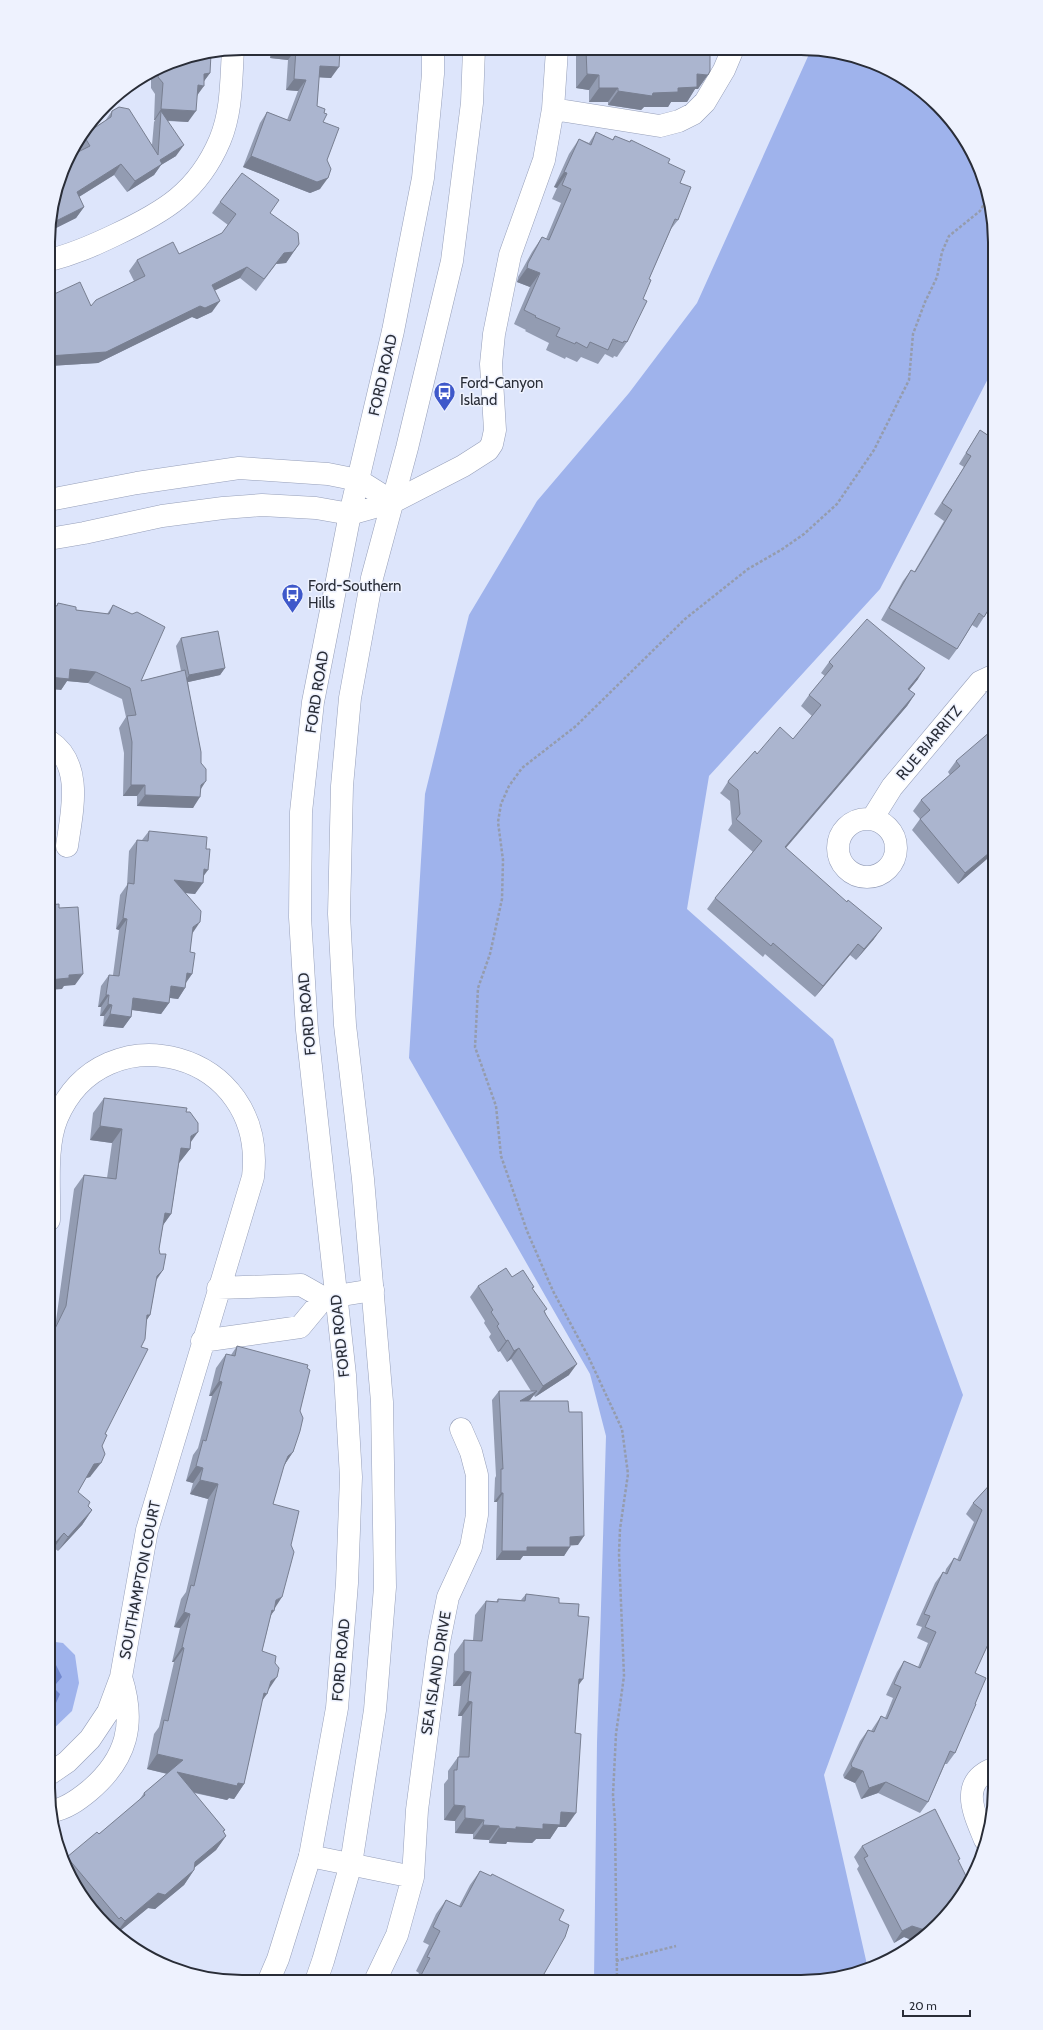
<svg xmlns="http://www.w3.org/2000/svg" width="1043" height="2030" font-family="Cabin,sans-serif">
<rect width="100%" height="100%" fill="#dde5fb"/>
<path fill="#9fb3ec" d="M810 52H839L887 68 929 96 962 134 985 180 995 242V365L880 589 709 776 687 909 833 1039 963 1395 824 1775 868 1969 863 1972 801 1982 594 1981 597 1743 606 1436 590 1374 409 1058 425 794 469 615 537 501 629 393 697 303Z
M48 1641 63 1643 75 1655 79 1683 72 1711 48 1734Z"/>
<path fill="#7288ce" d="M48 1665H56L62 1677 56 1684 55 1689 60 1694 52 1712H48Z"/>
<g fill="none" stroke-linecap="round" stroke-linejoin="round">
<defs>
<path id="minor" d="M553 109 660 126 679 121 693 114 705 102 724 70 732 51
M50 260C74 254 92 246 115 235 164 212 198 192 220 140 232 111 231 80 233 50
M49 500 137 483 239 468 328 474 358 480 393 502
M49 539 84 533 162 516 223 508 262 505 316 508 350 514 393 502 463 466 488 450 492 444 495 430 491 364 494 334 510 255 544 160 553 109 557 50
M49 741C84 764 72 811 67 846
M838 848a29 29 0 1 1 58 0a29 29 0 1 1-58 0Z
M872 819 892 787 980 682 995 675
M218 1288 301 1285 324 1298
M202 1341 300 1327 324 1298 373 1290
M48 1775 67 1762 90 1739 108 1712 121 1677 147 1530 253 1177C268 1050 103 1009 57 1118 45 1147 50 1188 49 1220
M52 1811C66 1809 78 1800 89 1791 127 1759 136 1724 121 1677
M985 1840C975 1815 957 1782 995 1768
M310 1856 413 1877
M375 1981 397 1935 413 1877 417 1810 439 1642 448 1597 471 1547 477 1515V1475L471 1452 461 1429"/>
<path id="major" d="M269 1980 278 1959 310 1856 337 1708 347 1583 351 1477 345 1375 307 1030 300 917 301 812 313 702 350 514 393 331 423 178 433 74V49
M316 1981 323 1961 351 1864 375 1710 385 1587 382 1402 363 1179 345 1025 339 914 342 786 350 698 372 578 407 448 452 261 472 103 474 49"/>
</defs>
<use href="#minor" stroke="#969fb9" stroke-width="23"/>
<use href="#major" stroke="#969fb9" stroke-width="23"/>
<path stroke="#959cad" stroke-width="2.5" stroke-dasharray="3 2" stroke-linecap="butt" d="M616 1961 676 1946
M617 1981 615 1822 613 1795 616 1734 624 1676 619 1554 620 1529 628 1474 622 1429 588 1356 553 1291 527 1231 501 1156 496 1106 475 1047 478 988 490 954 502 899 503 860 498 822 501 804 509 786 522 768 576 726 685 619 748 569 781 550 804 534 837 504 874 450 909 380 913 334 925 302 937 277 942 252 949 236 980 211 988 197"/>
<use href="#minor" stroke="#fff" stroke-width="22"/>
<use href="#major" stroke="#fff" stroke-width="22"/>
</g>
<path fill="#939cb2" d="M270 48 343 49 340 53 331 78 319 77 317 106 324 113 323 122 327 160 320 189 310 193 243 167 260 123 267 112 287 120 298 91 286 90 288 60 270 58Z
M579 50 710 51 698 89H695L687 102H671L668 107H644L641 110 608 105V102H589V90L576 88V55Z
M168 63 210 73 204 81 197 96 188 122 168 121 176 156 161 165 154 175 127 192 114 175 79 197 84 207 76 218 50 231V217L79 152 75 146 85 134 105 121 112 111 152 145 154 122 155 120H154L155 94 151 88V76H147Z
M596 132 612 140 615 136 630 142 631 140 668 163 680 183 678 220 671 229 649 279 627 342 617 357 614 356 613 358 605 354 598 364 581 357 577 362 566 357 565 359 546 350 549 343 525 331 526 330 514 324 530 287 517 282 518 277 532 252 542 237 546 239 561 203 552 199 557 188 554 187 569 154 579 139 589 143Z
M220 202 270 213 299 244 286 263 276 264 256 291 240 278 215 290 212 312 197 319 192 317 98 363 49 366 50 296 91 306 134 281 129 271 137 260 179 254 222 233 228 225 212 213Z
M995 391V397L992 395Z
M980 430 994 439 995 438V599L984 617 977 628 972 625 957 649 949 660 881 620 903 581 911 570 914 572 944 521 934 514 964 467 959 464Z
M58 603 76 610 107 614 113 605 141 681 181 671 176 646 181 638 225 668 220 675 188 682 201 789 193 808 137 806V796H123L124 753 119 728 126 717 122 699 88 683 67 681 61 690 56 606Z
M829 662 918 679 909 690 915 694 907 706 786 848 874 939 856 960 850 955 815 997 765 954 763 957 707 909 715 898 753 852 728 830 732 824 730 801 720 793 722 791 729 780 757 754 793 739 812 716 801 706 809 695 825 676 821 673Z
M995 736V852L958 884 912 830 920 819 913 811 921 800 950 775 948 772 956 761Z
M149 831 204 876 195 894 186 893 192 933 190 952 192 974 186 983 185 988 178 999 170 998 169 1003 161 1014 132 1010 131 1017 123 1028 103 1026 104 1016H100L101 1007H98L101 986 109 975H113L119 930 116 929 120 895 127 885 129 851 137 840H142Z
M104 1098 186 1112 191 1142 190 1149 179 1163 171 1214 163 1225 159 1249 163 1270 156 1281 150 1315 146 1321 141 1347 105 1434 102 1446 90 1477 86 1478 78 1492 88 1506 92 1510 82 1525 58 1551 54 1548 48 1555V1337L56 1321 74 1189 84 1175 107 1178 112 1143 90 1140 93 1113Z
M512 1277 534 1287 532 1289 545 1312 569 1375 535 1397 534 1395 530 1400 528 1401 569 1412 578 1545H570L564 1556H523L520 1560H496L497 1502H494L495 1478 496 1476 492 1400 499 1391H531L511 1359 507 1362 500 1351 498 1352 489 1337 491 1334 484 1323 485 1321 470 1297 478 1286Z
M237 1346 307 1368 293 1452 283 1467 273 1504 275 1608 271 1615 262 1651 268 1690 262 1701 244 1784 234 1799 229 1798 227 1800 194 1793 225 1830 223 1832 226 1836 216 1850 194 1868V1870L184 1885 155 1909 148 1908 115 1935 80 1896 64 1862 67 1857 99 1834 138 1802 144 1793 167 1774 147 1769 154 1734 159 1727 174 1662H172L180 1628 174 1627 181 1599 186 1592 208 1499 190 1494 193 1483 186 1481 193 1455 198 1448 212 1396H209L216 1368 226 1354 231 1355Z
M995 1469V1643L989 1641 975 1673V1704L955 1753 947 1764H945L928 1802 920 1813 878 1793 861 1799 855 1783 844 1778 843 1775 860 1741 868 1730 871 1731 881 1716 885 1718 893 1698 886 1695 897 1672 904 1661 918 1667 928 1643 917 1638 922 1627 916 1625 935 1583 943 1572 945 1573 946 1569 954 1558 957 1560 974 1522 966 1514 973 1503 991 1483 987 1480Z
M526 1594 559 1603 578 1616V1686L566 1827H558L550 1839H536L532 1843 507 1842 506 1844 489 1843V1840L473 1839V1834L455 1833V1821L444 1820V1784L448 1779V1771L458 1757H459L462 1716H458L461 1686H453L454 1654 464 1640H473L475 1615 486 1601 496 1602 498 1599 521 1600Z
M862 1846 959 1862 955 1906 917 1942 904 1937 894 1943 857 1869 859 1866 854 1857Z
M480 1871 559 1920 540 1981H415L419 1973 416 1971 429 1945 423 1942 436 1914 446 1900 459 1906 470 1885Z"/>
<path fill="#787f91" d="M277 48H290L296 49 288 60 270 58Z
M320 66 339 67 331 78 312 77Z
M156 70 151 76H147Z
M210 73 202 84 204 74Z
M587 74 599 75 589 90 576 88Z
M697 74 708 75 698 89H695L687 102H671L668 107H644L641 110 608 105 618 91 653 93 678 88Z
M294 79 306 80 298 91 286 90Z
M198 85 204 86 196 97Z
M599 88H618L608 102H589Z
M161 109 196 111 188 122 161 120V111L155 120H154Z
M184 145 176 156 161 165 154 175 127 192 135 181 160 160Z
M251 156 328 178 320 189 310 193 243 167Z
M121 164 114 175 69 203 77 192Z
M564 172 567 173 557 188 554 187Z
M84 207 76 218 50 231V224Z
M299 244 286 263 276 264 256 291 284 253Z
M247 267 240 278 204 296 212 285Z
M527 268 540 273 530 287 517 282Z
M220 301 212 312 197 319 192 317 98 363 49 366V356L200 306Z
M225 668 220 675 184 683 189 675Z
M925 668 918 679 901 700 908 689Z
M70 669 96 672 88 683 67 681 61 690 49 689V677Z
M915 694 907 706 777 858 785 847Z
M206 781 199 792 201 785Z
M131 785H145L137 796H123Z
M145 795 200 797 193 808 137 806Z
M995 848V852L958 884 965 873Z
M204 869 208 870 200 881Z
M174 880 203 883 195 894 167 891Z
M123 918 127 919 119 930 116 929Z
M200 922 192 934 193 927Z
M882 928 874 939 856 960 864 949Z
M858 944 850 955 815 997 823 986Z
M187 973 192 974 184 985Z
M83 974 75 985 64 986 62 989 49 990V980L69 975Z
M171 986 185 988 178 999 164 997Z
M106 995H109L101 1007H98Z
M133 998 169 1003 161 1014 125 1009Z
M108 1004 112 1005 104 1016H100Z
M110 1014 131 1017 123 1028 103 1026Z
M100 1126 122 1129 112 1143 90 1140Z
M198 1132 188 1146 190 1149 179 1163 171 1162 181 1148 191 1136Z
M165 1213 171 1214 161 1228Z
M163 1270 153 1284 157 1276Z
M147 1315H150L140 1330Z
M508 1340 500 1351 498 1352 506 1341Z
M519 1348 511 1359 507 1362 514 1351Z
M577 1364 569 1375 535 1397 543 1386Z
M219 1381 222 1382 212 1396H209Z
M537 1391 530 1400 514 1410 520 1401Z
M293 1452 283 1467 288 1456Z
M101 1463 90 1477 83 1479 94 1464Z
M196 1466 203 1468 193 1483 186 1481Z
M200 1480 218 1484 208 1499 190 1494Z
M501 1493H503L497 1502H494Z
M92 1510 82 1525 58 1551 68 1537Z
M64 1533 54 1548 48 1555V1551Z
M584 1536 578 1545 564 1546 570 1537Z
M527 1547H570L564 1556H523L520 1560H496L502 1551Z
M282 1597 273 1611H274L264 1625 276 1600Z
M184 1612 190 1614 180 1628 174 1627Z
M182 1647 184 1648 174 1662H172Z
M464 1671 471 1672 461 1686H453Z
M277 1677 267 1692V1694L257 1708 254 1707 271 1681Z
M579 1679H583L573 1693Z
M468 1701 472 1702 462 1716H458Z
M157 1754 183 1760 173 1775 147 1769Z
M852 1767 863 1771 855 1783 844 1778Z
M177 1772 238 1783 244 1784 234 1799 229 1798 227 1800 167 1786Z
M886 1782 878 1793 861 1799 869 1788Z
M454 1805 465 1806 455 1821 444 1820Z
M561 1812 576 1813 566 1827H558L550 1839H536L532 1843 507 1842 506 1844 489 1843 499 1828 543 1824Z
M465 1818 484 1820 473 1834 455 1833Z
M483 1825 499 1826 489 1840 473 1839Z
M226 1836 216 1850 184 1876 195 1862Z
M194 1870 184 1885 155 1909 148 1908 115 1935 125 1921 158 1893Z
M912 1926 928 1931 917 1942 904 1937 894 1943 902 1931Z"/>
<path fill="#abb5cf" stroke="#787f91" d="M290 48 340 49 339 67 320 66 317 106 325 109 324 113 327 114 323 122 339 128 327 160 331 169 328 178 317 182 251 156 267 112 290 121 306 80 294 79 296 49Z
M586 50 710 51V71L708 75 697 74V87L678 88V92L653 93 652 96 618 91V88H599V75L587 74Z
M211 54 210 73 204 74V86L198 85 196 111 161 109 163 83 158 77 159 68 168 63Z
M119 107 129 109 158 155 161 111 184 145 160 160 162 164 135 181 121 164 77 192 84 207 50 224V217L68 157 90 146 84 136 85 134 111 117 112 111Z
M596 132 613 140 615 136 630 142 631 140 670 159 668 163 685 171 680 183 691 187 678 220 675 219 649 279 651 280 643 299 647 301 627 342 624 341 623 343 613 339 608 350 590 342 587 348 576 342 575 344 556 336 560 328 535 317 536 316 524 310 540 273 527 268 528 263 542 237 549 240 571 189 562 185 567 173 564 172 579 139 591 145Z
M242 173 279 200 270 213 298 233 299 244 293 252 284 253 264 279 247 267 212 285 220 301 205 308 200 306 106 352 49 356 50 296 80 282 91 306 96 300 145 276 137 260 173 242 179 254 222 233 236 214 220 202Z
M980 430 995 440V599L984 617 979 613 957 649 889 608 911 570 915 572 952 510 942 503 971 456 966 453Z
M58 603 76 607V610L109 614 113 605 132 614 137 612 165 627 141 681 185 670 201 752V763L206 769V781L201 785 200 797 145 795V785H131L132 742 127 716 136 715 130 688 96 672 70 669 69 679 49 677V605L57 606Z
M867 619 925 668 908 689 915 694 785 847 847 902 848 900 882 928 864 949 858 944 823 986 773 943 771 946 715 898 762 841 736 819 740 814 738 790 728 782 729 780 755 751 757 754 780 727 793 739 821 705 809 695 833 666 829 662Z
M218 631 225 668 189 675 181 638Z
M991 731 995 736V848L965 873 920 819 930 810 921 800 960 766 956 761Z
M149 831 207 837 206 849H210L208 870 204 869 203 883 174 880 201 911 200 922 193 927 190 952 195 953 192 974 187 973 185 988 171 986 169 1003 133 998 131 1017 110 1014 112 1005 108 1004 109 995H106L109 975 119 976 127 919 123 918 128 883 134 884 137 840 148 841Z
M59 904V908L78 907 83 974 69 975V978L49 980V905Z
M104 1098 187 1108 186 1112H190L198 1123V1132L191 1136 190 1149 181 1148 171 1214 165 1213 159 1249 160 1254H166L163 1270 157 1276 150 1315H147L145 1339 141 1347 148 1349 105 1434 107 1435 102 1446 105 1454 101 1463 94 1464 78 1492 90 1502 88 1506 92 1510 68 1537 64 1533 48 1551V1343L66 1306 84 1175 116 1179 122 1129 100 1126Z
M506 1268 512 1277 523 1270 534 1287 532 1288 547 1309 544 1311 546 1315 577 1364 543 1386 519 1348 514 1351 508 1340 506 1341 497 1326 499 1324 491 1312 493 1310 478 1286Z
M237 1346 308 1365 307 1368 310 1370 300 1411 303 1418 300 1431 293 1452 288 1456 284 1466 273 1504 299 1511 291 1545 294 1552 282 1597 276 1600 274 1611 272 1610 262 1651 276 1656 275 1663 279 1668 277 1677 271 1681 267 1694 264 1693 244 1784 238 1783 237 1786 177 1772 225 1830 223 1831 226 1836 195 1862 194 1870 165 1895 158 1893 125 1921 121 1917 119 1919 67 1857 97 1832 99 1834 145 1795 144 1793 183 1760 157 1754 164 1720 168 1721 184 1648 182 1647 190 1614 184 1612 191 1585 194 1586 218 1484 200 1480 203 1468 196 1466 203 1440 206 1441 222 1382 219 1381 226 1354 235 1356Z
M499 1391H537L520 1401H568L569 1412H582L584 1536 570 1537V1547H527V1551H502L503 1493H501V1469H503Z
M995 1479V1629L975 1673 986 1678 975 1704H976L955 1753 950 1751 928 1802 886 1782 869 1788 863 1771 852 1767 851 1764 868 1730 874 1732 881 1716 887 1719 901 1687 894 1684 904 1661 920 1668 936 1632 925 1627 930 1616 924 1614 943 1572 947 1574 954 1558 960 1561 982 1510 973 1503Z
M526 1594 559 1598V1603L579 1604 578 1616 589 1617 583 1679H579L575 1733 581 1734 576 1813 561 1812 560 1825 543 1824V1829L516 1827V1829L499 1828V1826L483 1825 484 1820 465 1818V1806L454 1805V1770H457L458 1757H469L472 1702 468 1701 471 1672 464 1671V1640L482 1641 486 1601 498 1602V1599L525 1601Z
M935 1809 960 1859 958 1860 969 1882 955 1906 928 1931 912 1926 902 1931 864 1858 868 1856 862 1846Z
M58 1828 62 1859 58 1850 55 1829Z
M480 1871 491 1876 492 1874 564 1910 559 1920 569 1925 565 1937 540 1981H418L430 1958 427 1957 440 1931 433 1927 446 1900 461 1907Z"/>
<defs>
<symbol id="bus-pin" viewBox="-11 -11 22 30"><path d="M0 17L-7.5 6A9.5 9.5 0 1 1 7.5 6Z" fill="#3e58ca" stroke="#eef2fe"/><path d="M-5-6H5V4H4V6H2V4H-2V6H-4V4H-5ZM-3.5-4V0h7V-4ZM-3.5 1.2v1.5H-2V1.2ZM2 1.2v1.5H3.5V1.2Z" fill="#fff"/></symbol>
</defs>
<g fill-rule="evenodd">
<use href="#bus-pin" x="432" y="380" width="25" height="34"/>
<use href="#bus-pin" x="280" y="582" width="25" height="34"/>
</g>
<g text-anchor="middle" stroke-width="3" stroke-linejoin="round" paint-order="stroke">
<g font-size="15" fill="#292d37" stroke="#eef2fe">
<text transform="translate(383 375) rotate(-77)" y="5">FORD ROAD</text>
<text transform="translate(317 692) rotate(-81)" y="5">FORD ROAD</text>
<text transform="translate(929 743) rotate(-50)" y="5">RUE BIARRITZ</text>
<text transform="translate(307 1014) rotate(-95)" y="5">FORD ROAD</text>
<text transform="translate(340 1336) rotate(-96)" y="5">FORD ROAD</text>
<text transform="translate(140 1580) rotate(-79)" y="5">SOUTHAMPTON COURT</text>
<text transform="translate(341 1660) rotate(-85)" y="5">FORD ROAD</text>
<text transform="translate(436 1673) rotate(-81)" y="5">SEA ISLAND DRIVE</text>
</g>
<g font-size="15" fill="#292d37" stroke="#eef2fe" text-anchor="start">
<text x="460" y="388">Ford-Canyon<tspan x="460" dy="17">Island</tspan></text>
<text x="308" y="591">Ford-Southern<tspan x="308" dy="17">Hills</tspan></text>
</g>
</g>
<path d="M0 0H1043V2030H0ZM242 55H801A187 187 0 0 1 988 242V1788A187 187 0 0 1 801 1975H242A187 187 0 0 1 55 1788V242A187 187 0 0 1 242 55Z" fill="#eef2fe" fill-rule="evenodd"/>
<path fill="none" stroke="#292d37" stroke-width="2" d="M242 55H801A187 187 0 0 1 988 242V1788A187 187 0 0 1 801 1975H242A187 187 0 0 1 55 1788V242A187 187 0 0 1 242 55Z"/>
<path d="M903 2010v6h67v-6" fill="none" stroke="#292d37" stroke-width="2"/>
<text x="909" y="2010" font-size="12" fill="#292d37" stroke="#eef2fe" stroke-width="3" paint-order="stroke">20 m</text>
</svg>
